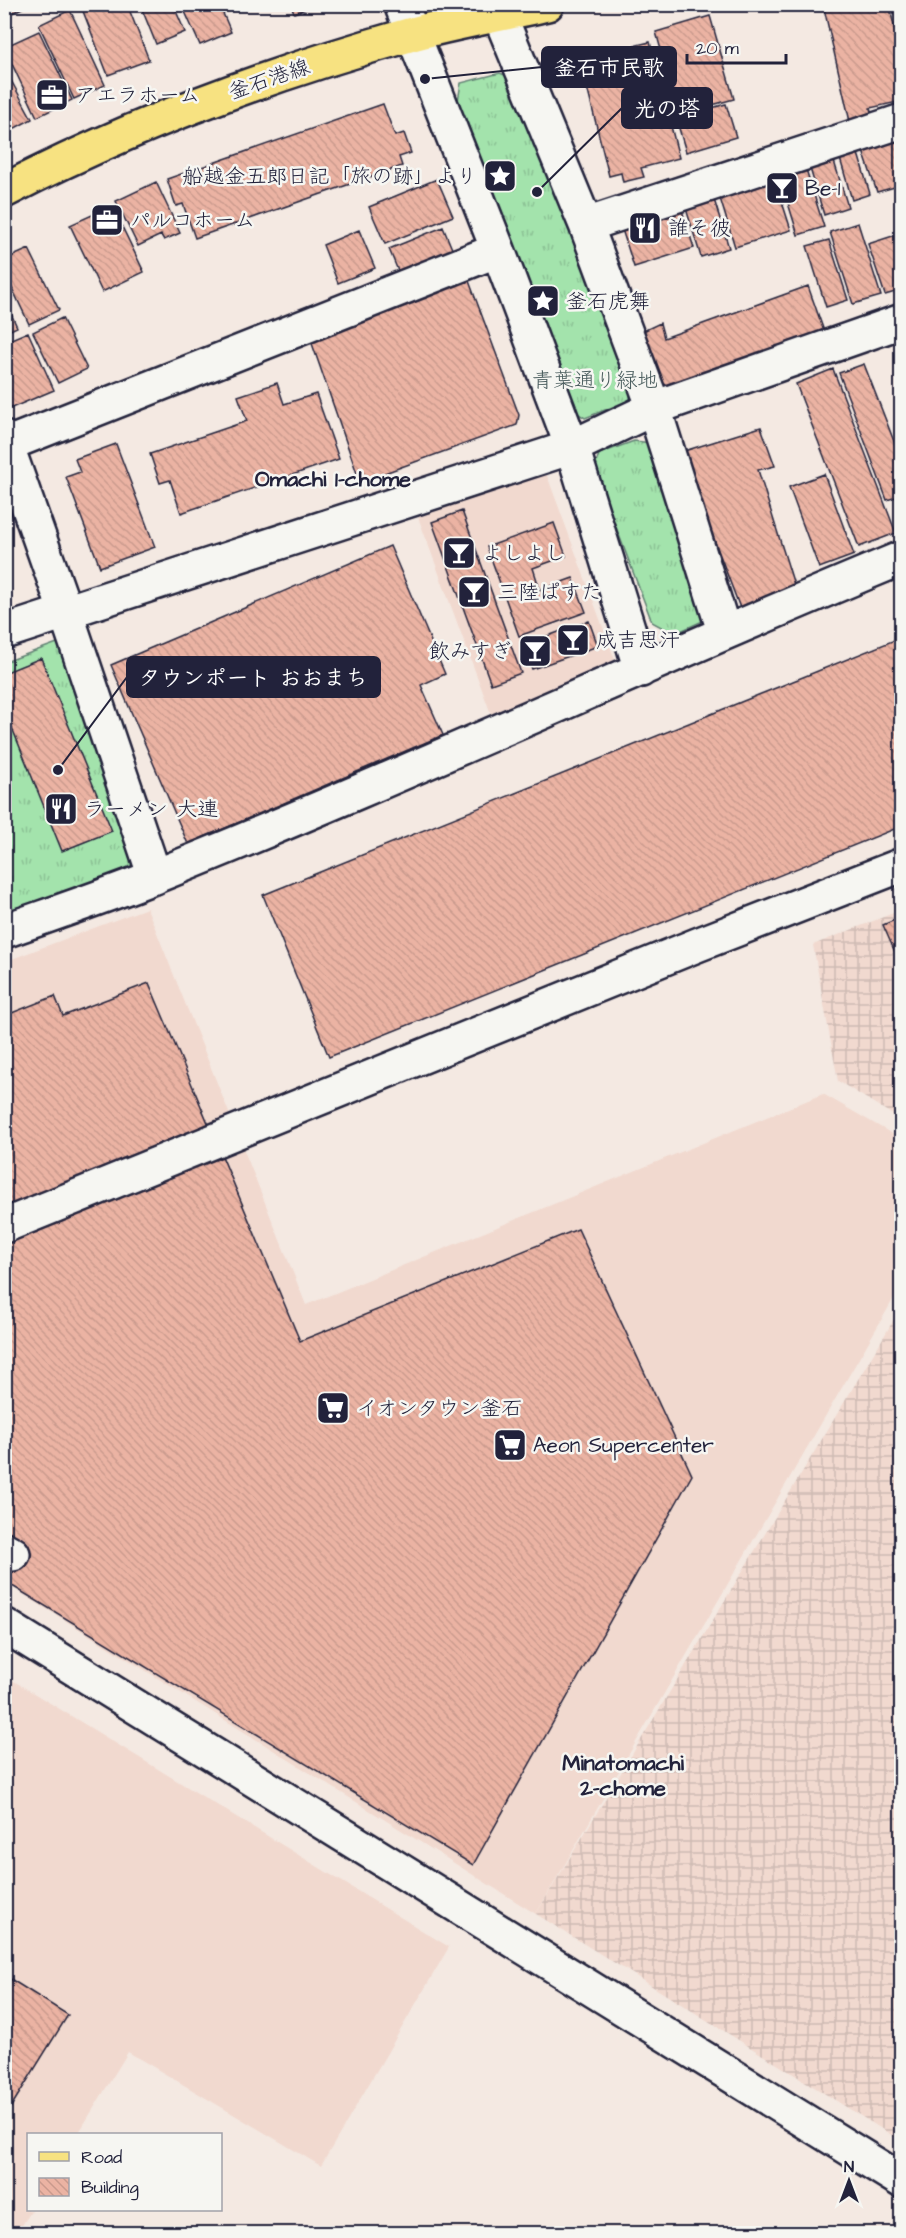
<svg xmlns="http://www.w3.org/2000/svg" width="906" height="2238" font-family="'Architects Daughter','Klee One',sans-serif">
<defs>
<pattern id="industrial-grid" width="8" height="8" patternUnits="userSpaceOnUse" patternTransform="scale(1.5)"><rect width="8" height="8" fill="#f1d9cf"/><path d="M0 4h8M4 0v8" fill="none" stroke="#cebab3"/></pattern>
<pattern id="grass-tufts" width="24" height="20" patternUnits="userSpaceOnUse" patternTransform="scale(1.5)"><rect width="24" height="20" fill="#a3e3ac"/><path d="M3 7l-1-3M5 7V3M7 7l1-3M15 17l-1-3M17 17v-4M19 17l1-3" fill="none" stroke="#8cc295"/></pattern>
<pattern id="building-back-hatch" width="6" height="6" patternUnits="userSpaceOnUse" patternTransform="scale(1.5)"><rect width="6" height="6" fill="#ebb3a3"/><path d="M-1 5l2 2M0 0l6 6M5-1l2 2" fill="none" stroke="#c99a8d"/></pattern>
</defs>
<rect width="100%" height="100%" fill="#f4e9e2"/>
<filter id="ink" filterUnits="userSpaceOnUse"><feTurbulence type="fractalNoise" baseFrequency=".0167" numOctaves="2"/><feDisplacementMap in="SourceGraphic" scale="12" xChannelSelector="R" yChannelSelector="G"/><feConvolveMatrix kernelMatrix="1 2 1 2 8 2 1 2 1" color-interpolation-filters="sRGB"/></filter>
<g filter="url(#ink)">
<path fill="#f1d9cf" d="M545 470 618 668 491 714 418 517Z
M147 908 306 1305 823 1094 901 1139V1286L536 1914 5 1583 4 962Z
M4 1675 449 1947 321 2166 128 2052 78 2134H28V2210H32L17 2233H5Z"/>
<path fill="url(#industrial-grid)" d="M901 910V1120L838 1081 813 945Z
M901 1308 902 2141H901L536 1914Z"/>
<path fill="url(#grass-tufts)" stroke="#628274" stroke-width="1.5" d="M500 73 512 78 630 382V400L585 418 571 409 458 101 461 83Z
M634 441 652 443 707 619 674 634 652 622 594 469 599 454Z
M60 642 143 863 5 915V662Z"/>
<path fill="url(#building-back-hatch)" stroke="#22223b" stroke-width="1.5" d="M4 4H23L24 7 4 17Z
M85 4H127L149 60 108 75 81 6Z
M140 4H173L185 32 156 44Z
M185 4H219L231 32 200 45 182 5Z
M291 4H317V5L294 13Z
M823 4H889L902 60V101L870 108 873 120 851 126Z
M894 4H902V38Z
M70 10 105 85 74 99 39 25Z
M710 16 734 99 679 114 656 32Z
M39 31 72 100 37 117 4 47Z
M650 42 679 158 641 168 644 177 623 182 621 173 609 176 580 59Z
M7 73 32 119 4 134V74Z
M383 104 395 136 404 133 411 153 399 157 402 166 195 238 183 204 176 206 167 179Z
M726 104 736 137 686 152 676 118Z
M902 139V185L877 192 863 151Z
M857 150 870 194 852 200 839 155Z
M833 158 848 207 824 215 809 165Z
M805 166 824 227 798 235 779 174Z
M774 177 791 230 735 247 719 195Z
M437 179 453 216 385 244 369 207Z
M156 182 180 233 164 240 161 235 138 246 116 201Z
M712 193 729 248 701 257 684 202Z
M680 204 694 248 634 267 620 223Z
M112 206 144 272 102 292 70 225Z
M858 223 881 296 853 304 830 232Z
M443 227 455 256 401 278 389 249Z
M359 230 375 268 338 283 323 245Z
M902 233V290L885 295 868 244Z
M829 240 848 300 826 307 807 246Z
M29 249 59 310 29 324 4 271V260Z
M459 277 469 281 519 415 517 425 360 482 308 332Z
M808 286 825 334 661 395 637 334 660 323 664 338Z
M4 298 17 327 4 333Z
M62 318 87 369 58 383 33 332Z
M28 332 54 390 9 409 4 398V342Z
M864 364 902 462V495L887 500 839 373Z
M833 369 896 533 859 547 796 384Z
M277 383 284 404 316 394 339 459 181 513 170 480 160 483 150 454 247 421 238 396Z
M761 427 775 466 758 470 795 588 740 608 681 452Z
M116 444 155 547 100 567 66 477 80 472 75 459Z
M824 474 854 555 819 568 789 487Z
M462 511 521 673 491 684 432 522Z
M554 523 566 556 533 568 540 590 573 578 586 612 519 636 487 547Z
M390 546 445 674 421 685 443 735 188 844 111 665Z
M589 621 598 646 532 669 523 645Z
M902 637V826L329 1057 263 895Z
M41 658 112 831 62 851 4 708V673Z
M902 917V968L883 925Z
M149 983 300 1341 578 1229 692 1475 473 1865 4 1581V1016L55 996 63 1016Z
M4 1975 68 2015 4 2118Z"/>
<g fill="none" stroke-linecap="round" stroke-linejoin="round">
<defs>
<path id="minor" d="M401 4 498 250 572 447 641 670
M495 4 586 225 654 408 724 631
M586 225 902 121
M4 438 65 610 155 877
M8 444 498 250
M4 632 572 447 654 408 902 321
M4 931C55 913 106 896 156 876 407 775 652 661 902 558
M4 1226 697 945 902 865
M4 1549 13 1554
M4 1625 902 2181"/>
<path id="major" d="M4 191C134 124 269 74 409 35 454 22 501 15 547 4"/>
</defs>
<use href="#minor" stroke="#22223b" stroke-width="38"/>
<use href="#major" stroke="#22223b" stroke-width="38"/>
<use href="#minor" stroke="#f6f6f2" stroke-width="33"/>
<use href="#major" stroke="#f7e281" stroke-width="33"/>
</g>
</g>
<defs>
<symbol id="office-square" viewBox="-11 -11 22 22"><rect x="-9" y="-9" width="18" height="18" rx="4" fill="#22223b" stroke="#f6f6f2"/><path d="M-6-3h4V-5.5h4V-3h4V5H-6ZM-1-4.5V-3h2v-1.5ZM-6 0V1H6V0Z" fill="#fff"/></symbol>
<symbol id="sight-square" viewBox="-11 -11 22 22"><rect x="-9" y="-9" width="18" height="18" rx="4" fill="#22223b" stroke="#f6f6f2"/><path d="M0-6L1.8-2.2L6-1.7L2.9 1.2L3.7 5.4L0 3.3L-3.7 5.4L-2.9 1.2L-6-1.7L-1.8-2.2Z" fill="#fff"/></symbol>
<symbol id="bar-square" viewBox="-11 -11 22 22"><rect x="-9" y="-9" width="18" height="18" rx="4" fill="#22223b" stroke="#f6f6f2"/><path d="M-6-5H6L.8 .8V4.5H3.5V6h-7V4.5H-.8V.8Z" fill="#fff"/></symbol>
<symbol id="restaurant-square" viewBox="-11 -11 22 22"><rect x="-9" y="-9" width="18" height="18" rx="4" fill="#22223b" stroke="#f6f6f2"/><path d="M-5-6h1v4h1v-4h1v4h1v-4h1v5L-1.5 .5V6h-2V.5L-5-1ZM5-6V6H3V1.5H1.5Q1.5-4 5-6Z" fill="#fff"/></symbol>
<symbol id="supermarket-square" viewBox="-11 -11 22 22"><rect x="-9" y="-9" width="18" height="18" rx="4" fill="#22223b" stroke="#f6f6f2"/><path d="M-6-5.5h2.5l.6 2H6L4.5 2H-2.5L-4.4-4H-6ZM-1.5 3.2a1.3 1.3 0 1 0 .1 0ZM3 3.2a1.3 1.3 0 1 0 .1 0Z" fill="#fff"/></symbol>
</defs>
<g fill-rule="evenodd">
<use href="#office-square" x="33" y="76" width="38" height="38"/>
<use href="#sight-square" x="481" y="157" width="38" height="38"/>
<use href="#bar-square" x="763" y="169" width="38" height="38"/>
<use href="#office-square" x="88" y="201" width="38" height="38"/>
<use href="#restaurant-square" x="626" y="209" width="38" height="38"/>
<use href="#sight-square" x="524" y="282" width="38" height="38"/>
<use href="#bar-square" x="440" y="534" width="38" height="38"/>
<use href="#bar-square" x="455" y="573" width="38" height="38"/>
<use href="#bar-square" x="554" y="621" width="38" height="38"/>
<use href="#bar-square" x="516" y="632" width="38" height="38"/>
<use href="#restaurant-square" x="42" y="790" width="38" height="38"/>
<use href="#supermarket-square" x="314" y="1389" width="38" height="38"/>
<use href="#supermarket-square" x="491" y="1426" width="38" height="38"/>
</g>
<g text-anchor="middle" stroke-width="5" stroke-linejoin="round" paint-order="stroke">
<g font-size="21" fill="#22223b" stroke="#f6f6f2">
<text transform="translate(269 79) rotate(-19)" y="7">釜石港線</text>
</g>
<g font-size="21" fill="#22223b" stroke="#f6f6f2" text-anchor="start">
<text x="75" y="102">アエラホーム</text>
<text x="477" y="183" text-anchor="end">船越金五郎日記「旅の跡」より</text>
<text x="805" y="195">Be-1</text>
<text x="130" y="227">パルコホーム</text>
<text x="668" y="235">誰そ彼</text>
<text x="566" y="308">釜石虎舞</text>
<text x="482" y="560">よしよし</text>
<text x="497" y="599">三陸ぱすた</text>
<text x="596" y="647">成吉思汗</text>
<text x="512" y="658" text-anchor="end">飲みすぎ</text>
<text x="84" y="816">ラーメン 大連</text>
<text x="356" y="1415">イオンタウン釜石</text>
<text x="533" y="1452">Aeon Supercenter</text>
</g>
<g font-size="21" fill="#495c5d" stroke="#f6f6f2">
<text x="595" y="387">青葉通り緑地</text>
</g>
<g font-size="22" font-weight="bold" fill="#22223b" stroke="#f6f6f2">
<text x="333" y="486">Omachi 1-chome</text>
<text x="623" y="1770">Minatomachi<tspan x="623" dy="25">2-chome</tspan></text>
</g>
</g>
<path fill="none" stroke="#22223b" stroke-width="2" d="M425 79L542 67M537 192L622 108M58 770L127 677"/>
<g fill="#22223b" stroke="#f6f6f2" stroke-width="2">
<circle cx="425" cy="79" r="6"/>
<circle cx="537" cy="192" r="6"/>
<circle cx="58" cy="770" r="6"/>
</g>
<g fill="#22223b" stroke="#22223b" stroke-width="2">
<rect x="542" y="47" width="134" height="40" rx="6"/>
<rect x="622" y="88" width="90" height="40" rx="6"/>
<rect x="127" y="657" width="253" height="40" rx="6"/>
</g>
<g font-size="22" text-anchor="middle" font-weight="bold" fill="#fff">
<text x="609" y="75">釜石市民歌</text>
<text x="667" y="116">光の塔</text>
<text x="253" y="685">タウンポート おおまち</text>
</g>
<rect width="906" height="2238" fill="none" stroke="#f6f6f2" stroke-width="24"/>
<rect x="12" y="12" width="882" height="2214" fill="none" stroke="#22223b" stroke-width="2" filter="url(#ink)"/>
<rect x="27" y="2133" width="195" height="78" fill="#f6f6f2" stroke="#a1a1a9" stroke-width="1.5"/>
<rect x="39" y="2152" width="30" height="9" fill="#f7e281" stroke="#a1a1a9" stroke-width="1.5"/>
<text x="81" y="2163" font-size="18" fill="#22223b">Road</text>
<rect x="39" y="2178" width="30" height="18" fill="url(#building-back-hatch)" stroke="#a1a1a9" stroke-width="1.5"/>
<text x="81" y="2193" font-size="18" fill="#22223b">Building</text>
<g transform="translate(849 2181)" stroke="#f6f6f2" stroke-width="4.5" paint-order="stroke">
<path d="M0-4.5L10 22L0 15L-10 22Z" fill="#22223b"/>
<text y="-9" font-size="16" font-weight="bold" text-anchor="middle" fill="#22223b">N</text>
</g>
<path d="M687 54v9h99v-9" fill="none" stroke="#22223b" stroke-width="3"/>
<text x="696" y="54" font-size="18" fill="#22223b" stroke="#f6f6f2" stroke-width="4.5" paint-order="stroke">20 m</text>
</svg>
